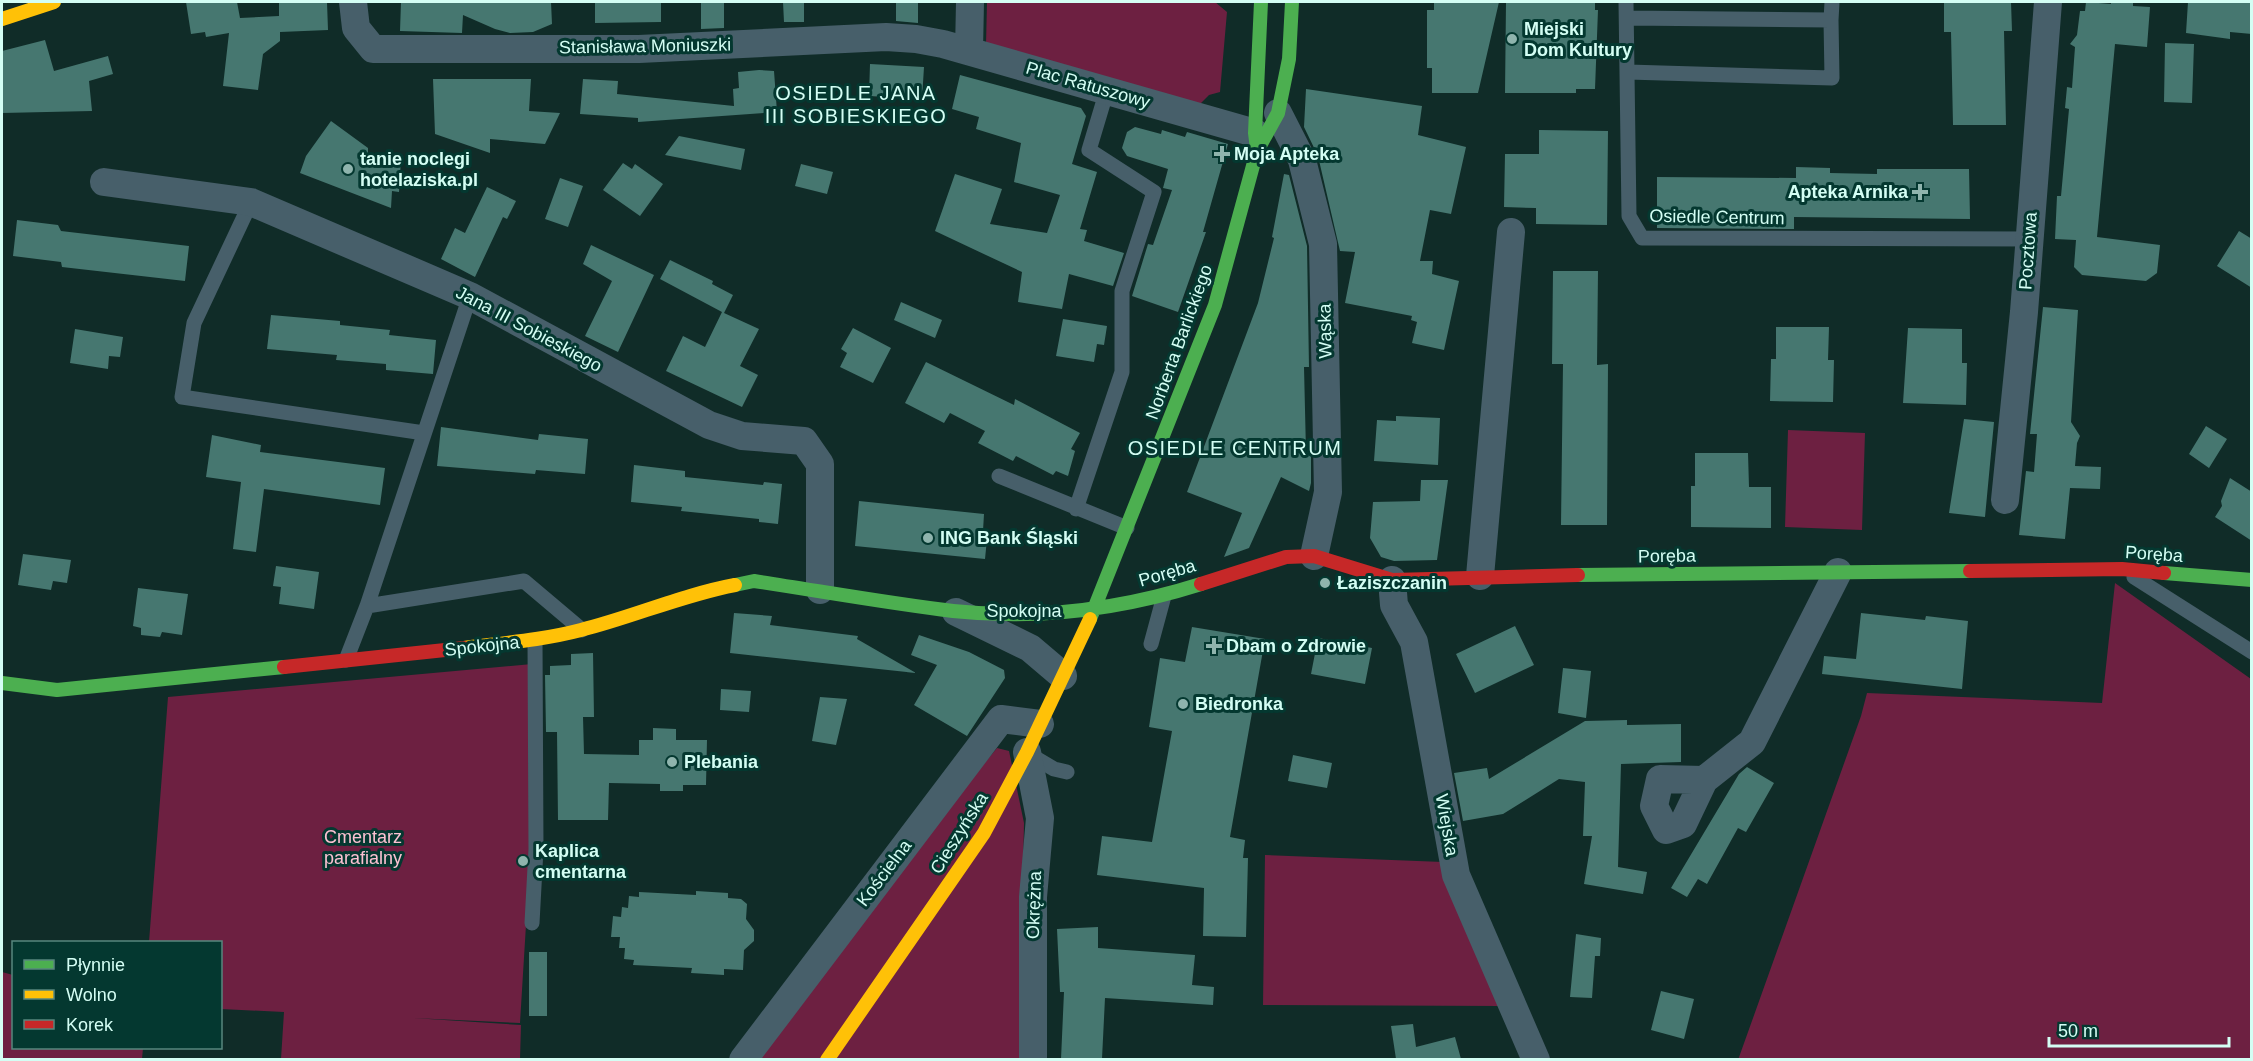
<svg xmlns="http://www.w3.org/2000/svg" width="2253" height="1061" font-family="Arial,sans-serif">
<rect width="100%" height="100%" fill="#102c28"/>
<path fill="#6d2041" d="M987 2H1215L1227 12 1220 92 1209 95 1200 104 986 45Z
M1788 430 1865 433 1862 530 1785 527Z
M2115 583 2251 679V1059L1738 1060 1861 716 1867 693 2102 703Z
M532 664 531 843 520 1023 413 1018 521 1025 520 1059H281L284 1012 221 1009 220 942H149L168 697Z
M997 748 1009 751 1024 823 1019 1059 738 1060Z
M1265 855 1443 862 1501 1006 1263 1005Z
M2 972 13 975 14 1048H143L142 1059H2Z"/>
<path fill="#467770" d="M186 2H237L240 18 279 16V2H327L328 30 280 32V41L263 54 258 90 223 86 229 33 206 37 205 32 191 34Z
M401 2H551L552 24 533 32 510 33 495 29 463 15 462 33 400 31Z
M595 2H661V22L595 23Z
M701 2H724V28L701 29Z
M783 2H804V22H784Z
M896 2H918V23L896 21Z
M1434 2H1499L1478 93H1432V68H1427V10H1434Z
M1506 2H1595V10H1598L1595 89H1576V93H1505Z
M1944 2H2011L2012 31H2004L2006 125H1953L1951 32H1944Z
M2086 2 2111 4V2H2133V6L2150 7 2147 47 2115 44 2097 237 2160 245 2157 273 2146 281 2082 275 2074 267 2076 240 2055 239 2057 196H2061L2069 109 2065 108 2067 87 2072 88 2075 47 2070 44 2077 35 2080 11H2085Z
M2188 2H2252V34L2230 32V39L2186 33Z
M45 40 54 71 108 56 113 74 89 81 92 111 2 113V51Z
M2165 43 2194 44 2192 103 2164 102Z
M870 64 924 67 922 99 869 96Z
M759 70 774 71 777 112 638 122V118L580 114 583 79 618 81 617 94 734 106 733 89 739 88 738 72Z
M960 75 1081 108 1086 116 1072 164 1097 172 1080 229 1087 230 1084 241 1124 253 1113 286 1069 274 1062 309 1018 302 1022 272 935 231 955 174 1002 189 990 224 1047 233 1060 195 1014 182 1021 143 976 129 979 117 952 109Z
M433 79H531L529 111 560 113 545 144 490 139V153L435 134Z
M1306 89 1422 106 1418 135 1466 147 1451 214 1430 210 1420 261H1433L1432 274 1459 281 1444 350 1412 343 1417 322 1411 320 1412 316 1345 303 1355 252 1340 251 1318 156 1304 127Z
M331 121 368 148V155L401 159 399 192 392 191 391 208 300 173 306 156Z
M1135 127 1161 134 1162 130 1185 137 1187 132 1228 144 1203 232H1206L1178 312 1132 296 1148 244 1153 245 1172 190 1163 188 1168 169 1127 156 1122 148 1127 132Z
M1539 130 1608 131 1607 225 1536 224V208L1504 207 1505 154H1539Z
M679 136 745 149 741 170 665 155Z
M623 163 632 169 635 164 663 184 640 216 603 190Z
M801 164 833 172 827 194 795 186Z
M1796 167 1830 168V173L1877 174V169H1969L1970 219 1794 217V229L1657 228V177L1796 178Z
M1284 174 1289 175 1307 246 1309 367H1304L1306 452 1311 453V483L1309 491 1281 477 1249 548 1224 557 1242 513 1187 492 1258 303 1274 238 1272 237Z
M560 178 583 186 568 227 545 219Z
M487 187 516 201 507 219 503 217 475 277 441 259 455 228 465 233Z
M17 220 58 225 61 231 189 246 185 281 62 267 61 262 13 256Z
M2239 231 2252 239V288L2217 266Z
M591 245 654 275 618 352 585 336 612 281 583 264Z
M670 260 713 281 712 284 733 295 724 313 759 329 740 366 758 375 742 407 666 371 683 336 705 347 722 312 660 279Z
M1553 271H1598L1597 365 1608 364 1607 525H1561L1563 364H1552Z
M901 302 942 320 935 338 894 320Z
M2043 307 2078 310 2071 422 2080 436 2077 443 2075 466 2101 467 2100 489 2070 488 2065 539 2019 535 2026 471 2034 472 2037 434H2030Z
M271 315 340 321V325L390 330 389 335 436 340 433 374 386 370V364L336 360 337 355 267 349Z
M1063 319 1107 326 1104 345 1097 344 1094 362 1056 356Z
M1776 327H1829L1828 360H1834L1833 402 1770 401 1771 359H1776Z
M853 328 891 348 873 383 840 367 847 353 841 349Z
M1908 328 1962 329V363H1967L1966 405 1903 403Z
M75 329 123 337 120 357 109 356 108 369 70 363Z
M926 362 1014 405 1015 399 1080 433 1071 449 1075 451 1068 476 1056 471 1053 475 1016 456 1013 461 978 443 985 431 950 413 944 423 905 403Z
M1396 416 1440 418 1438 465 1374 461 1377 420 1396 421Z
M1964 419 1994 422 1985 517 1949 513Z
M2206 426 2227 439 2209 468 2189 454Z
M441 427 538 440 539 434 588 439 585 474 536 470 535 474 437 466Z
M212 435 261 445 260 452 385 468 380 505 264 489 256 552 233 549 241 482 206 477Z
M1695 453H1748L1749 487H1771V528L1691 527V486H1695Z
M634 465 685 471V477L763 485 764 482 782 484 778 524 759 522V519L681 511 682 507 631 502Z
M2230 478 2252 492V541L2215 517 2222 506 2221 501Z
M1421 480H1448L1437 560 1394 561 1381 557 1370 538 1373 502 1420 501Z
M859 501 984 514 983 531 988 529 985 559 855 546Z
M23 554 71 560 67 583 53 581 51 590 18 585Z
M276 566 319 572 314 609 279 604 281 587 273 586Z
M138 588 188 594 182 635 162 632 160 637 141 635V628L133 626Z
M734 613 772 616 770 625 858 636 857 639 916 673 730 653Z
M1861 613 1925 620 1926 616 1968 621 1962 689 1822 674 1824 656 1856 659Z
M1515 626 1534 665 1475 693 1456 654Z
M1192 627 1265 639 1230 837 1245 840 1243 858H1248L1246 937 1203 936 1204 888 1097 875 1102 836 1152 842 1172 731 1149 727 1160 658 1185 662Z
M919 635 969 652 1004 670 1005 678 967 736 914 705 937 665 911 655Z
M1318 638 1372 648 1365 684 1311 674Z
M593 653 594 717H583L584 754 639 755V740H653V728L676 729V740H707L706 785H683V791H660V784L609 783 608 820H558L557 732H546L545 675H550V666L571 665V654Z
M1563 668 1591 671 1586 718 1558 713Z
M721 689 751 691 749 712 720 710Z
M820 697 847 699 836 745 812 741Z
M1627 720V725L1681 724V762L1621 764 1618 867 1647 872 1643 894 1584 884 1592 836H1583L1585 782 1559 779 1503 814 1463 821 1454 773 1487 768 1489 779 1585 721Z
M1293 755 1332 763 1327 788 1288 781Z
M1747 767 1774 783 1746 832 1738 828 1707 884 1698 879 1687 897 1671 888 1739 774Z
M696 891 728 893V898L741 899 747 904 746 919 754 930V941L744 950 743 970 724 969V975L691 973 692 968 633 965 634 960 624 959 625 948H619L620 937H611L613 916 621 917 622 907 628 908 629 896 639 897V892L696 895Z
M1098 927V948L1195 955 1192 985 1214 987 1213 1005 1105 998 1102 1059H1061L1064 992H1060L1057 929Z
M1576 934 1601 938 1600 956H1595L1592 998 1570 997Z
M529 952H547V1016H529Z
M1661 991 1694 999 1684 1039 1651 1030Z
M1413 1024 1416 1047 1455 1037 1461 1059H1396L1391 1026Z"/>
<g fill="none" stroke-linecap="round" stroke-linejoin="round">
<path stroke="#475f6a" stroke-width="15" d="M1626 2 1629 216 1642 238 2029 239
M1627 18 1831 20 1832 2
M1628 72 1832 78 1831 20
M251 202 194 323 182 397 424 433
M999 476 1127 528
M1076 509 1122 372V291L1154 192 1089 150 1107 90
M2134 577 2252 652
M367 606 524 581 582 630
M1151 644 1164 596
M346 660 367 606 470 296
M1027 753 1054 769 1067 772
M532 923 536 849 535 640"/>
<path stroke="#475f6a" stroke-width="28" d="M353 2 356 28 373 49H639L886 37 916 39 943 44 1255 133
M969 51 970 2
M1278 113 1302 160 1323 244 1328 492 1314 556
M104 182 251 202 470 296 709 425 742 436 804 441 820 464V590
M2005 500 2024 312 2048 2
M1480 576 1511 232
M1392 580 1394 605 1414 642 1456 875 1536 1060
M956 612 1030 648 1063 676
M1027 752 1040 818 1033 897V1060
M1704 780 1683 824 1666 830 1654 806 1660 779 1704 780 1752 742 1838 572
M743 1060 1001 719 1040 724"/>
<path stroke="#4caf50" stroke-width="14" d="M1257 149 1255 133 1261 2
M2164 573 2252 580
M1578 575 1970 571
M735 585 754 581C820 591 887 603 953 611 1036 620 1122 609 1201 584
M1090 619 1215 305 1257 151 1278 113 1289 59 1292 2
M2 683 57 690 284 667"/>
<path stroke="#ffc107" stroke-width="14" d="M2 19 54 2
M464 648C503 643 543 640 581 630 633 617 682 595 735 585
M827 1060 984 833 1027 752 1090 619"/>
<path stroke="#c62828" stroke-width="14" d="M1970 571 2122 569 2164 573
M1201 584 1286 557 1314 556 1392 580 1578 575
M284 667 464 648"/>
</g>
<g fill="#8fb4ad" stroke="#043830" stroke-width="2">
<circle cx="1512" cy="39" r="6"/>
<path d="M1219 145h6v6h6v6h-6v6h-6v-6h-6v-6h6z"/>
<circle cx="348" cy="169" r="6"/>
<path d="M1917 183h6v6h6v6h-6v6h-6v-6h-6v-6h6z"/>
<circle cx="928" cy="538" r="6"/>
<circle cx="1325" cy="583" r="6"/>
<path d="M1211 637h6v6h6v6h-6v6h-6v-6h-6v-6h6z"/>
<circle cx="1183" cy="704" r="6"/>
<circle cx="672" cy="762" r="6"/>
<circle cx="523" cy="861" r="6"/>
</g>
<g text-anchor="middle" stroke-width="6" stroke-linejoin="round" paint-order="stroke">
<g font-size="18" font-weight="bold" fill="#d4fef4" stroke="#043830" text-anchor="start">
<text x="1524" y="35">Miejski<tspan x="1524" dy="21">Dom Kultury</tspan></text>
<text x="1234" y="160">Moja Apteka</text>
<text x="360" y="165">tanie noclegi<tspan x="360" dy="21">hotelaziska.pl</tspan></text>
<text x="1908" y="198" text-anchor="end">Apteka Arnika</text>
<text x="940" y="544">ING Bank Śląski</text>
<text x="1337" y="589">Łaziszczanin</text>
<text x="1226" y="652">Dbam o Zdrowie</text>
<text x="1195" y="710">Biedronka</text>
<text x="684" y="768">Plebania</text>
<text x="535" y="857">Kaplica<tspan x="535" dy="21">cmentarna</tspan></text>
</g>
<g font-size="18" fill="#d4fef4" stroke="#043830">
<text transform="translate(645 46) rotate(-1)" y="6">Stanisława Moniuszki</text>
<text transform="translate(1088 85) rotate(16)" y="6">Plac Ratuszowy</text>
<text transform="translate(1717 217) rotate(1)" y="6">Osiedle Centrum</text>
<text transform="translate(2028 251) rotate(-86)" y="6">Pocztowa</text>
<text transform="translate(529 329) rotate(28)" y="6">Jana III Sobieskiego</text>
<text transform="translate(1325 331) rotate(-91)" y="6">Wąska</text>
<text transform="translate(1179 342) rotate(-70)" y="6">Norberta Barlickiego</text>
<text transform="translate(2154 554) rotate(4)" y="6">Poręba</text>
<text transform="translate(1667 556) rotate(-1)" y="6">Poręba</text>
<text transform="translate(1167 573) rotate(-16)" y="6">Poręba</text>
<text x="1024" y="617">Spokojna</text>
<text transform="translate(482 646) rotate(-6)" y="6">Spokojna</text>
<text transform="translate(1447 825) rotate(80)" y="6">Wiejska</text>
<text transform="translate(959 833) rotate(-58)" y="6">Cieszyńska</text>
<text transform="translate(884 873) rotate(-53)" y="6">Kościelna</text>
<text transform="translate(1034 905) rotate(-88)" y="6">Okrężna</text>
</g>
<g font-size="18" fill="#fcc1d2" stroke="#043830">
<text x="363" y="843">Cmentarz<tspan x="363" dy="21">parafialny</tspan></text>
</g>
<g font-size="20" letter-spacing="1.5" fill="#d4fef4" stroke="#043830">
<text x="856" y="100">OSIEDLE JANA<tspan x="856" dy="23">III SOBIESKIEGO</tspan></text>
<text x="1235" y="455">OSIEDLE CENTRUM</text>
</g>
</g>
<rect width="2253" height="1061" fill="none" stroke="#d4fef4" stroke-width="6"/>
<rect x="12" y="941" width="210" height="108" fill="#043830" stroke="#57877e" stroke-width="1.5"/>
<rect x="24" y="960" width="30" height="9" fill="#4caf50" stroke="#57877e" stroke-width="1.5"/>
<text x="66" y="971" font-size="18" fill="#d4fef4">Płynnie</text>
<rect x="24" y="990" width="30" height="9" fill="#ffc107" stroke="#57877e" stroke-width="1.5"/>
<text x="66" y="1001" font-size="18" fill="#d4fef4">Wolno</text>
<rect x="24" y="1020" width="30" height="9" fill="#c62828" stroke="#57877e" stroke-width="1.5"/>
<text x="66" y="1031" font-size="18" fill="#d4fef4">Korek</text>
<path d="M2049 1037v9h180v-9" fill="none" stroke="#d4fef4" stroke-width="3"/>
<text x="2058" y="1037" font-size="18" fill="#d4fef4" stroke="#043830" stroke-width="4.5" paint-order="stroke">50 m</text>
</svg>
